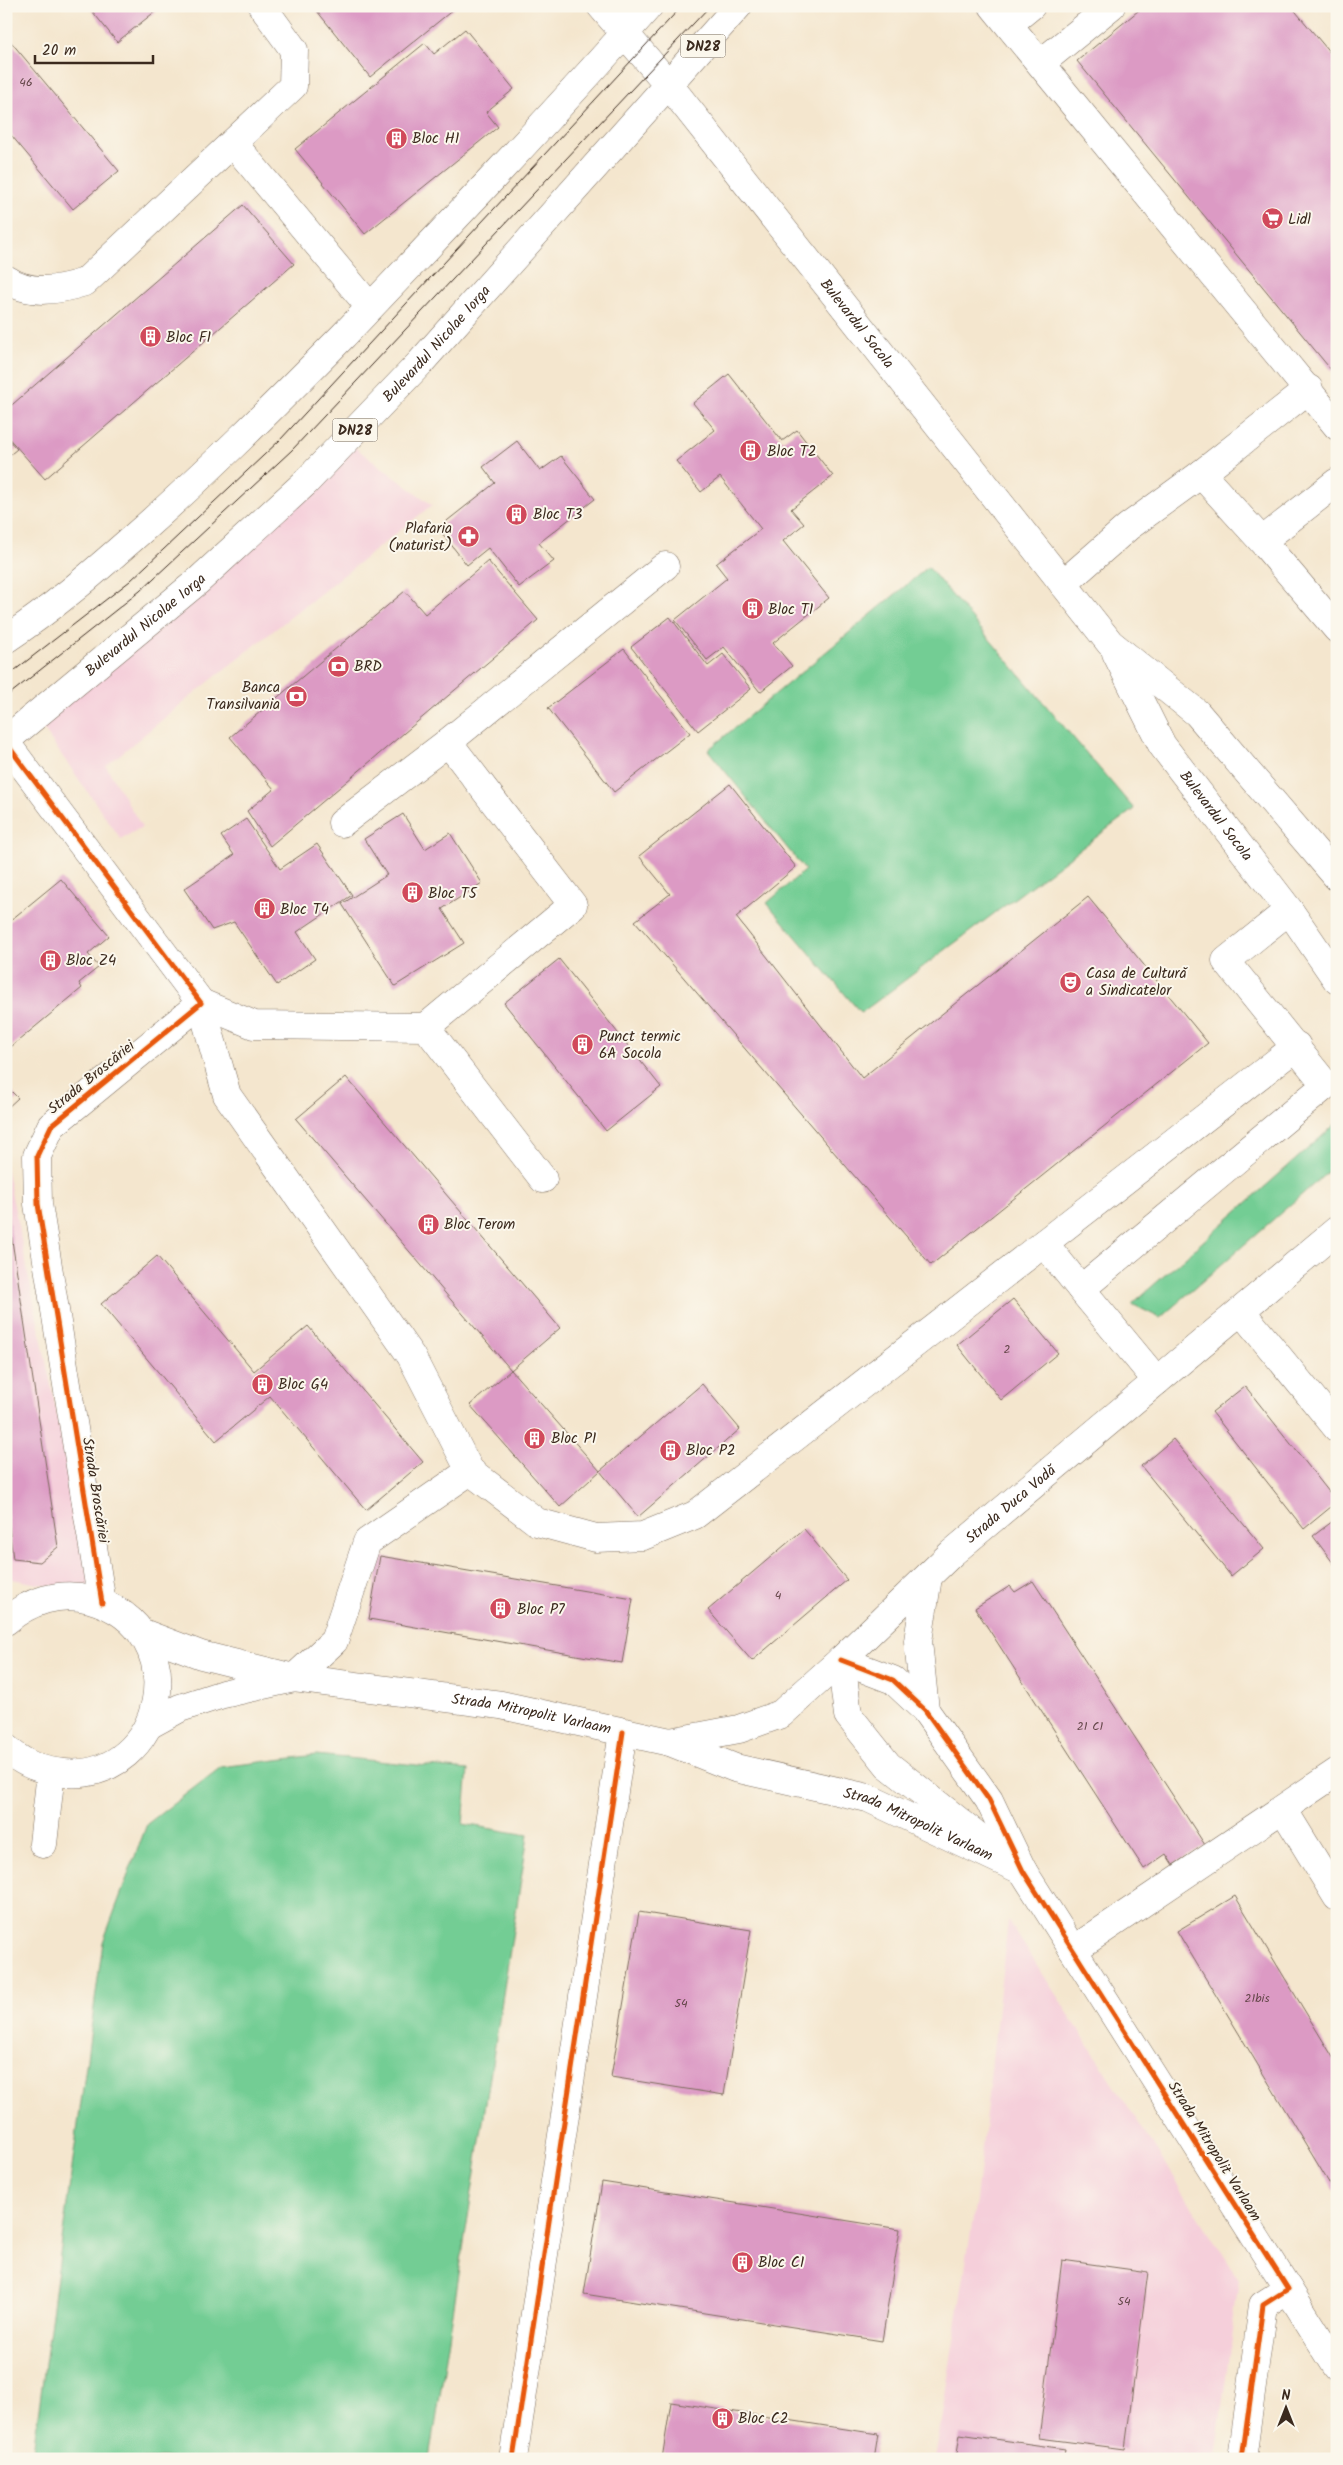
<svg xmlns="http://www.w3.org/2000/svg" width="1343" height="2465" font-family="Kalam,sans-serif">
<rect width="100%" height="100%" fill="#fbf7ec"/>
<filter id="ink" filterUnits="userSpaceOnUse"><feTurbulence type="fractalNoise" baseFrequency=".02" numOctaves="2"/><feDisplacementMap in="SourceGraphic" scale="10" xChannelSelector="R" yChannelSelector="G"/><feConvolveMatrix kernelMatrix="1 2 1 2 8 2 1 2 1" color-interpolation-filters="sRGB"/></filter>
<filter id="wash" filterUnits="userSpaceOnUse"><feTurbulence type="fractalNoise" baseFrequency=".0096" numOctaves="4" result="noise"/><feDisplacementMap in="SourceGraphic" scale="20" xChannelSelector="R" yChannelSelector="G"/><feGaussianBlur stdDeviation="1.12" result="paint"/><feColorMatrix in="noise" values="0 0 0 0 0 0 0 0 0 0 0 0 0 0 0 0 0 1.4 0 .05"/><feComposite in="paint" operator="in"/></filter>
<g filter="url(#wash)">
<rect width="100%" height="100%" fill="#f4e6ce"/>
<path fill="#f5cfda" d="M353 446 432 505 196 692 106 766 142 827 121 839 39 723Z
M6 1167 94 1594 6 1578Z
M1008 1920 1239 2279 1215 2459H935L976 2200Z"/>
<path fill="#73cd94" stroke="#577c59" d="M928 567 1134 809 861 1013 767 903 805 870 708 750Z
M1337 1123V1164L1160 1318 1132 1304Z
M316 1755 468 1770 463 1824 528 1835 430 2459H32L103 1942 147 1824 221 1767Z"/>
<g id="blocks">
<path fill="#dc9ac4" d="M88 6H162L117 42Z
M313 6H452L454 9 370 77Z
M1144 6H1291L1337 61V377L1077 61Z
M465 29 514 89 486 112 498 127 365 234 295 149 425 43 434 54Z
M6 36 119 171 73 209 6 129Z
M243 205 294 264 45 479 6 435V410Z
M729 374 782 441 797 430 833 476 791 509 804 524 783 541 829 598 773 643 792 666 760 692 724 647 707 660 675 620 727 578 716 564 761 529 720 477 701 492 676 461 715 430 693 403Z
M6 437 17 449 6 458Z
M517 441 540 471 561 456 595 499 539 543 554 561 519 587 488 548 467 565 438 528 495 483 483 467Z
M488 561 538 620 270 846 247 811 274 789 230 737 405 591 425 614Z
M670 617 708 666 723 654 751 689 698 731 631 647Z
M624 649 690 733 614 792 548 708Z
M730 784 796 867 736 917 862 1078 1088 897 1208 1043 931 1265 635 921 670 894 639 856Z
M403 814 425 849 450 833 482 883 442 909 464 943 395 986 342 904 387 875 364 839Z
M246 819 280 869 317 844 352 895 297 932 315 959 277 985 234 922 212 930 184 889 234 855 221 836Z
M61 879 109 936 88 954 99 967 79 983 82 988 6 1051V924Z
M559 959 661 1087 606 1131 504 1003Z
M346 1077 560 1328 511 1370 296 1119Z
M6 1086 18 1098 6 1109Z
M6 1200 58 1547 40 1562 13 1559 6 1503Z
M157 1256 254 1371 308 1326 423 1462 366 1510 270 1396 216 1441 101 1304Z
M1013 1299 1058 1353 1001 1400 957 1345Z
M511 1370 600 1471 560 1507 470 1405Z
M702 1384 740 1429 638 1517 600 1471Z
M1245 1386 1337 1502 1304 1529 1212 1412Z
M1173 1439 1264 1549 1231 1576 1141 1466Z
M1337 1518V1568L1313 1536Z
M804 1529 847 1580 752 1661 708 1610Z
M380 1556 633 1599 622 1663 369 1619Z
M1033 1581 1205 1845 1173 1865 1166 1854 1144 1869 975 1608 1010 1586 1015 1592Z
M1235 1896 1337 2064V2196L1177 1931Z
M639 1912 751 1930 724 2095 611 2077Z
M602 2182 900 2229 882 2341 584 2294Z
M1062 2260 1148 2272 1125 2449 1039 2438Z
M671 2402 878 2434 874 2459H662Z
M960 2434 1065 2449 1063 2459H956Z"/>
</g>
</g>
<g filter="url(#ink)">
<use href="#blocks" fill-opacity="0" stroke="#7c6c5c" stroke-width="1"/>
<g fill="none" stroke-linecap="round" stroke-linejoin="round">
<defs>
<g id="minor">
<path d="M993 6 1337 426"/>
<path d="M1009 24 1031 6"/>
<path d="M1041 63 1111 6"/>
<path d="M233 143 370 307"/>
<path d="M6 279C31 296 59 290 85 282L293 86 294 50 262 6"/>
<path d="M1201 474 1262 541 1337 629"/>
<path d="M1262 541 1337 482"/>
<path d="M1063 584 1128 527 1201 474 1309 389"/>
<path d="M448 742 665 566"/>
<path d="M6 743 201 1003 227 1095 411 1356 470 1471"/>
<path d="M201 1003 254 1025 426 1027 573 905 448 742 342 823"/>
<path d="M426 1027 543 1179"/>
<path d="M1044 1243 1081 1289"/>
<path d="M1241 1311 1337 1428"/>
<path d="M1157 1381 1081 1289 1326 1085 1226 961 1289 910"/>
<path d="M102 1603 38 1204 37 1156 51 1126 201 1003"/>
<path d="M6 1621C29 1601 60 1591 90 1599 199 1630 165 1782 64 1773 41 1771 23 1764 6 1748"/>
<path id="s1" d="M143 1633 201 1655 294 1678 501 1705 670 1742 735 1768 868 1798 1023 1871"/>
<path d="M841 1660 893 1680 925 1710 989 1800 1023 1871 1288 2289 1263 2305 1242 2459"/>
<path d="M841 1660 848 1715 888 1765 984 1841"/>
<path d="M925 1710 918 1641 928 1577"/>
<path d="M149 1725 180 1708 223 1694 294 1678 334 1641 367 1542 470 1471 537 1522 596 1538 643 1536 695 1515 1297 1046"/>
<path id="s2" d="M670 1742 739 1729 781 1714 841 1660 952 1553 1337 1230"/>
<path d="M1283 1809 1337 1897"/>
<path d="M43 1844 51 1772"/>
<path d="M1073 1950 1337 1772"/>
<path d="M1288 2289 1337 2367"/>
<path d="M513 2459 623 1732"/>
</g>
<g id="major">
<path id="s3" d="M601 6 669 85 1110 643 1197 713 1337 877"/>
<path d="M6 639C52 609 93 573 134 537 207 473 275 405 343 336 446 228 550 119 649 6"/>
<path id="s4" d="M1116 653 1162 745 1289 910 1337 980"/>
<path id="s5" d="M6 740 198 581 305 483 420 363 738 6"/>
</g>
</defs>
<use href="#minor" stroke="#7c6c5c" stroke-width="29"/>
<use href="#major" stroke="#7c6c5c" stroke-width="29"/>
<use href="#minor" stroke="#fff" stroke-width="28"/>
<use href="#major" stroke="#fff" stroke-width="28"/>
<path stroke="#3b2a1e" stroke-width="1" d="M6 677 130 581 280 440 682 6
M6 697 140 591 292 450 710 6"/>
<defs>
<path id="cycleway" d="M6 743 201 1003 51 1126 37 1156 38 1204 102 1603
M841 1660 893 1680 925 1710 989 1800 1023 1871 1288 2289 1263 2305 1242 2459
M513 2459 623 1732"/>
</defs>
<use href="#cycleway" stroke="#fbf7ec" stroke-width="8"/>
<use href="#cycleway" stroke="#e8590c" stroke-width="5"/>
</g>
</g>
<defs>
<symbol id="building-disc" viewBox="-11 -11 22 22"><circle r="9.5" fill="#d1495b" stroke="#fbf7ec"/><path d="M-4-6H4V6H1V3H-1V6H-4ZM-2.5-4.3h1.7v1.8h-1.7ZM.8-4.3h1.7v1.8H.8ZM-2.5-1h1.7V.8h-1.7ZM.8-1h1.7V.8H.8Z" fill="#fff"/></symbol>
<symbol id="supermarket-disc" viewBox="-11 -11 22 22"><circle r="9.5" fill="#d1495b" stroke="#fbf7ec"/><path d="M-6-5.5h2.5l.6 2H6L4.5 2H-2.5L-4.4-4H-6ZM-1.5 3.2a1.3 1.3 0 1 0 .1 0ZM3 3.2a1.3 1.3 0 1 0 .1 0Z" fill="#fff"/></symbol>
<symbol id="pharmacy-disc" viewBox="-11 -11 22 22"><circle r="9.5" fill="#d1495b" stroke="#fbf7ec"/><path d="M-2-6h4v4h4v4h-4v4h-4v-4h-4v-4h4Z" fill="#fff"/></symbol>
<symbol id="bank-disc" viewBox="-11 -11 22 22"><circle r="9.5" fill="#d1495b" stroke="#fbf7ec"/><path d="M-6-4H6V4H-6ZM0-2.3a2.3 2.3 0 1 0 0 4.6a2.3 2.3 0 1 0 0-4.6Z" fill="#fff"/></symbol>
<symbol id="theatre-disc" viewBox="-11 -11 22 22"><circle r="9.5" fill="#d1495b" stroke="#fbf7ec"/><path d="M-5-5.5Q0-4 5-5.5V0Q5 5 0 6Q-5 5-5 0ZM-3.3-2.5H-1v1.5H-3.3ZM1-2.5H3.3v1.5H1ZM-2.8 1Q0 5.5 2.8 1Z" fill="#fff"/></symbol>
</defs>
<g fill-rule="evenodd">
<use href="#building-disc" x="384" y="126" width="25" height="25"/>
<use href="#supermarket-disc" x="1260" y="206" width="25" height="25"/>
<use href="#building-disc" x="138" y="324" width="25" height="25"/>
<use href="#building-disc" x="738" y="438" width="25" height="25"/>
<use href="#building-disc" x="504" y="502" width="25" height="25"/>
<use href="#pharmacy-disc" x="456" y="524" width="25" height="25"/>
<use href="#building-disc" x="740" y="596" width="25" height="25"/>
<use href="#bank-disc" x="326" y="654" width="25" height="25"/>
<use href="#bank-disc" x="284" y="684" width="25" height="25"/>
<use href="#building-disc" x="400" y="880" width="25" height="25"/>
<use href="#building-disc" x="252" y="896" width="25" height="25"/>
<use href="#building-disc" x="38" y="948" width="25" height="25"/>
<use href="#theatre-disc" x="1058" y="970" width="25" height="25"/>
<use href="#building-disc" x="570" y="1032" width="25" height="25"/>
<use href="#building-disc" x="416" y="1212" width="25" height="25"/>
<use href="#building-disc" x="250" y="1372" width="25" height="25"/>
<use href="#building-disc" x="522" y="1426" width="25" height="25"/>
<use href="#building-disc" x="658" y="1438" width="25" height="25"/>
<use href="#building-disc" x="488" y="1596" width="25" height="25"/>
<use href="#building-disc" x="730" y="2250" width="25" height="25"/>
<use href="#building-disc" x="710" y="2406" width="25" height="25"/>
</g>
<g text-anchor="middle" stroke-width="4" stroke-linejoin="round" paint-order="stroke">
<g font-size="12" fill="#634648">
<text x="26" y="86">46</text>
<text x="1007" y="1353">2</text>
<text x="778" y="1599">4</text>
<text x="1090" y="1730">21 C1</text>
<text x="1257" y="2002">21bis</text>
<text x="681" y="2007">54</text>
<text x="1124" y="2305">54</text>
</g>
<g fill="#fbf7ec" stroke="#75685c" stroke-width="1">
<rect x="680.5" y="34.5" width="45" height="23" rx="4"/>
<rect x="332.5" y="418.5" width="45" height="23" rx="4"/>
</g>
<g font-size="14" font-weight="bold" fill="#3b2a1e">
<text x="703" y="51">DN28</text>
<text x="355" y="435">DN28</text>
</g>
<g font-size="15" fill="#3b2a1e" stroke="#fbf7ec" text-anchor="start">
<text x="412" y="143">Bloc H1</text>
<text x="1288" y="224">Lidl</text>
<text x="166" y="342">Bloc F1</text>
<text x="767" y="456">Bloc T2</text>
<text x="533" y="519">Bloc T3</text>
<text x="452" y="533" text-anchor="end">Plafaria<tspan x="452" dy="17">(naturist)</tspan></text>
<text x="768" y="614">Bloc T1</text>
<text x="354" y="671">BRD</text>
<text x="280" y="692" text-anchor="end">Banca<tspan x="280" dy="17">Transilvania</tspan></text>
<text x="428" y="898">Bloc T5</text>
<text x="280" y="914">Bloc T4</text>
<text x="66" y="965">Bloc Z4</text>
<text x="1086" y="978">Casa de Cultură<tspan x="1086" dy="17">a Sindicatelor</tspan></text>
<text x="599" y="1041">Punct termic<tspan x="599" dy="17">6A Socola</tspan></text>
<text x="444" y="1229">Bloc Terom</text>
<text x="278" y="1389">Bloc G4</text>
<text x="551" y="1443">Bloc P1</text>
<text x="686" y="1455">Bloc P2</text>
<text x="517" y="1614">Bloc P7</text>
<text x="758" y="2267">Bloc C1</text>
<text x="738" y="2423">Bloc C2</text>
</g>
<g font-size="15" fill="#3b2a1e" stroke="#fbf7ec">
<text dy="5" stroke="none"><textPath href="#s3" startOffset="408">Bulevardul Socola</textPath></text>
<text dy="5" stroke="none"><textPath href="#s5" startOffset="586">Bulevardul Nicolae Iorga</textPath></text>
<text dy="5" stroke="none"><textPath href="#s5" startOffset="181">Bulevardul Nicolae Iorga</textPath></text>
<text dy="5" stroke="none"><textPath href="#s4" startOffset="192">Bulevardul Socola</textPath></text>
<text transform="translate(91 1077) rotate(-39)" y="5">Strada Broscăriei</text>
<text transform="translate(96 1490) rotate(81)" y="5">Strada Broscăriei</text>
<text dy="5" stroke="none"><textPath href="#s2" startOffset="426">Strada Duca Vodă</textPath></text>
<text dy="5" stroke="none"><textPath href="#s1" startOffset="398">Strada Mitropolit Varlaam</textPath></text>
<text dy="5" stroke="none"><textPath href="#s1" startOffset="802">Strada Mitropolit Varlaam</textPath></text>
<text transform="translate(1215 2151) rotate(58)" y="5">Strada Mitropolit Varlaam</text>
</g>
</g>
<rect width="1343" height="2465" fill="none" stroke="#fbf7ec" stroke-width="25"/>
<g transform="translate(1286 2408)" stroke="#fbf7ec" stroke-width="4" paint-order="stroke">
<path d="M0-4L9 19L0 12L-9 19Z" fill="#3b2a1e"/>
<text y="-8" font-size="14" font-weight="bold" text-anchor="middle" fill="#3b2a1e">N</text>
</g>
<path d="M35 55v8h118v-8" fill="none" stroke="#3b2a1e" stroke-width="2.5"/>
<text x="42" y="55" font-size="15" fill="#3b2a1e" stroke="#fbf7ec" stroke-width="4" paint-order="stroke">20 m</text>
</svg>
